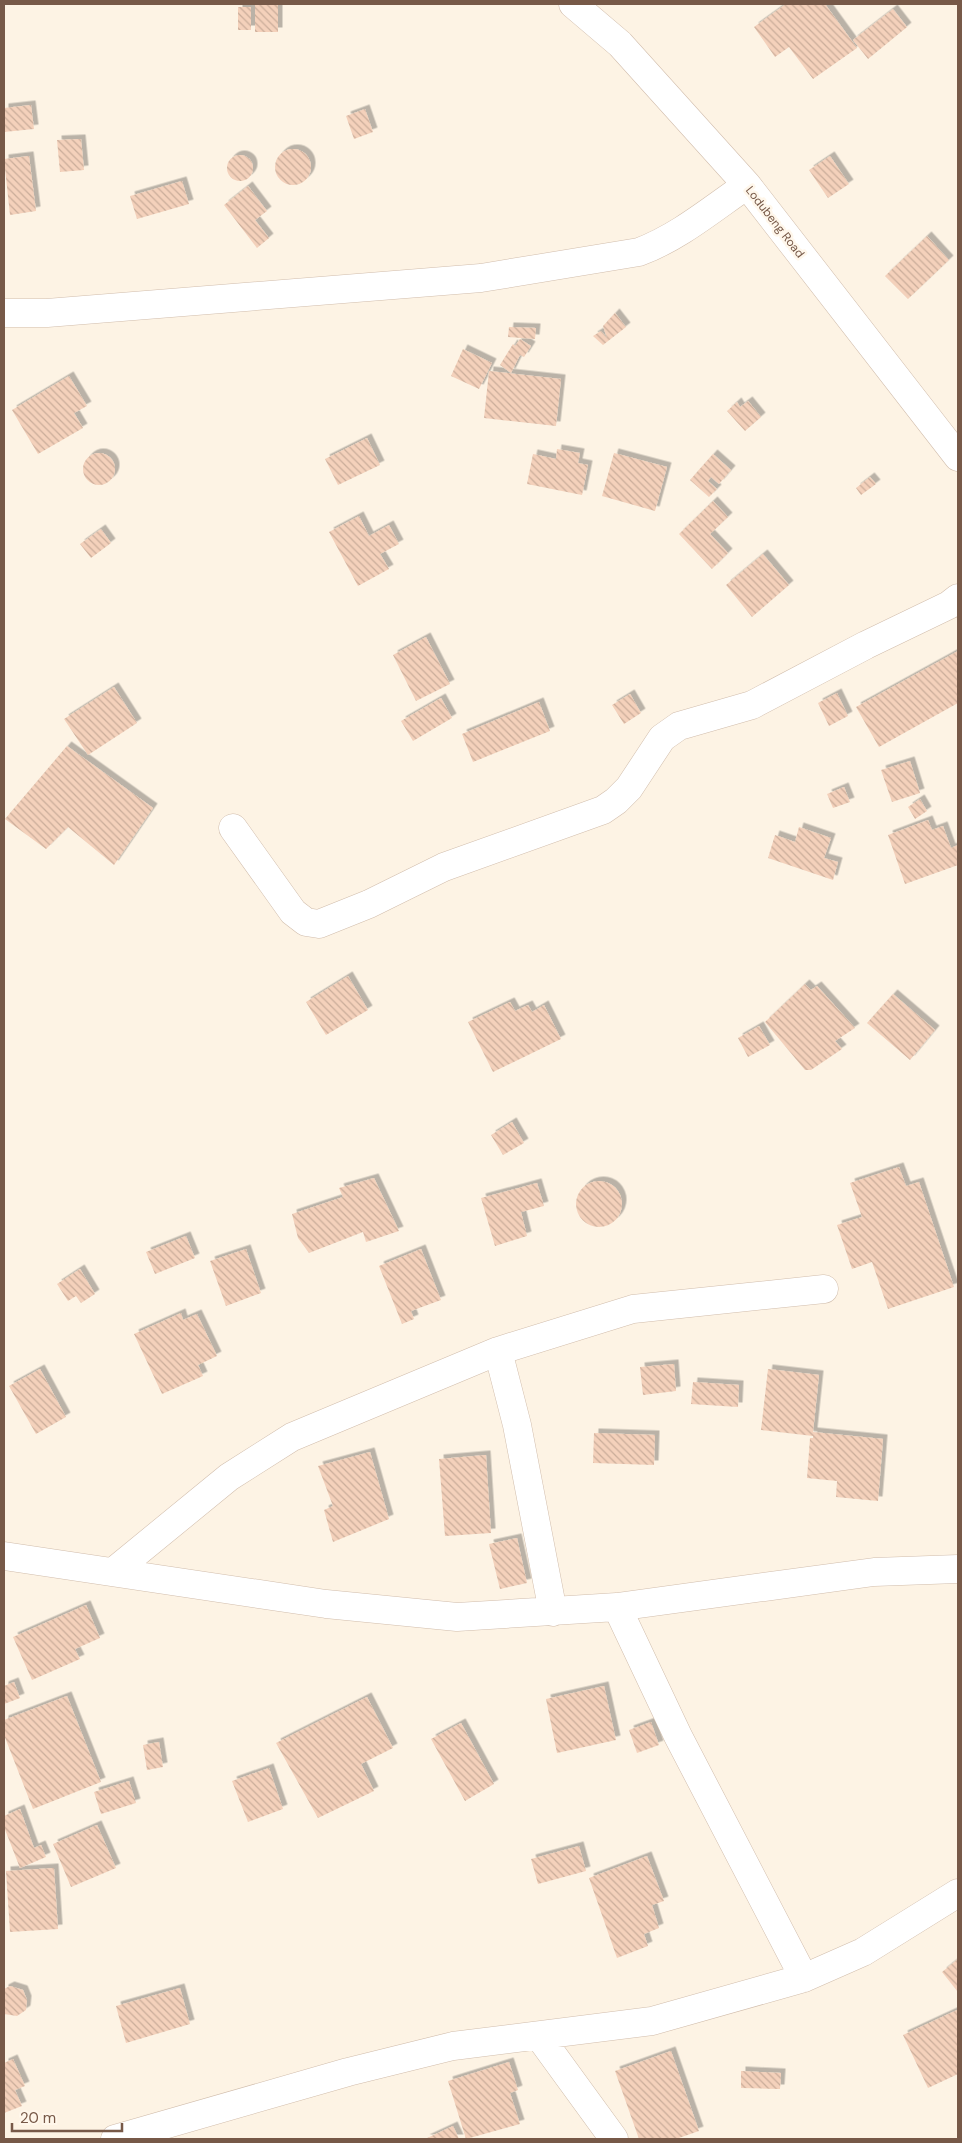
<svg xmlns="http://www.w3.org/2000/svg" width="962" height="2143" font-family="'DM Sans',sans-serif">
<defs>
<pattern id="building-back-hatch" width="6" height="6" patternUnits="userSpaceOnUse" patternTransform="scale(1.25)"><rect width="6" height="6" fill="#f4d1bb"/><path d="M-1 5l2 2M0 0l6 6M5-1l2 2" fill="none" stroke="#caad9a"/></pattern>
<filter id="shadow"><feDropShadow dx="4.5" dy="-4.5" stdDeviation="0" flood-color="#0004"/></filter>
</defs>
<rect width="100%" height="100%" fill="#fdf3e4"/>
<path fill="url(#building-back-hatch)" filter="url(#shadow)" d="M255 4H278V32H255Z
M786 4H825L857 48 813 79 789 47 775 57 754 27Z
M238 7H251V30H238Z
M893 9 907 27 868 59 853 40Z
M31 105 34 129 4 132V108Z
M365 109 373 132 354 139 346 116Z
M81 139 84 170 60 172 57 140Z
M275 167a18 18 0 1 1 36 0a18 18 0 1 1-36 0Z
M227 168a13 13 0 1 1 26 0a13 13 0 1 1-26 0Z
M29 156 36 211 10 215 4 159Z
M830 156 849 184 828 198 809 170Z
M182 181 189 204 137 219 130 196Z
M248 186 267 211 255 220 269 238 257 248 224 205Z
M927 236 949 260 908 299 885 276Z
M615 313 626 327 603 345 593 336 601 331 607 338 603 326Z
M509 327 536 328 535 339 508 337Z
M520 339 531 346 524 357 520 355 511 373 500 365 513 344 515 346Z
M463 349 492 363 479 389 451 376Z
M489 371 561 379 556 426 484 418Z
M69 376 87 406 74 413 83 428 38 454 12 410Z
M748 401 761 417 745 431 727 411 737 402 740 407Z
M367 438 380 465 338 485 325 459Z
M557 449 580 453 578 463 588 465 582 495 527 484 533 454 556 459Z
M614 453 667 467 655 511 602 496Z
M83 469a16 16 0 1 1 32 0a16 16 0 1 1-32 0Z
M713 454 731 470 719 484 711 477 708 481 717 489 709 497 690 480Z
M870 477 876 484 861 495 856 488Z
M713 501 728 517 710 534 728 553 712 569 679 534Z
M359 516 369 536 389 525 399 544 380 554 389 569 358 586 329 532Z
M101 529 111 543 91 558 80 544Z
M763 554 789 585 752 617 726 585Z
M426 637 450 684 416 701 393 655Z
M958 651V703L879 747 856 707Z
M114 687 137 723 88 755 64 719Z
M837 693 848 716 829 726 818 703Z
M630 694 641 713 624 724 612 705Z
M441 698 452 718 413 741 401 721Z
M539 702 550 731 473 762 462 734Z
M67 746 153 808 114 865 68 827 46 849 5 819Z
M910 761 920 793 892 802 881 770Z
M844 787 850 802 833 808 827 794Z
M920 799 927 811 915 819 908 807Z
M928 820 932 830 943 826 951 848 958 845V865L905 884 888 835Z
M799 827 831 838 824 858 838 862 833 880 768 858 775 835 795 842Z
M348 976 368 1010 326 1035 306 1002Z
M805 984 811 990 817 986 855 1028 835 1041 842 1049 811 1070H805L765 1022Z
M893 994 935 1030 910 1060 867 1023Z
M510 1002 515 1011 528 1005 532 1012 544 1005 561 1039 493 1072 468 1022Z
M759 1026 770 1045 748 1057 738 1038Z
M512 1122 524 1143 503 1155 491 1135Z
M899 1167 906 1186 919 1182 954 1287 888 1309 872 1262 852 1269 837 1225 862 1217 850 1183Z
M374 1178 399 1231 366 1242 363 1232 309 1253 298 1238 292 1214 343 1197 339 1188Z
M576 1204a23 23 0 1 1 46 0a23 23 0 1 1-46 0Z
M537 1183 544 1206 521 1212 527 1236 495 1246 481 1198Z
M186 1236 195 1258 155 1274 146 1252Z
M246 1249 261 1293 226 1306 210 1261Z
M421 1249 441 1300 411 1311 414 1319 402 1324 379 1266Z
M80 1269 95 1294 81 1303 76 1296 68 1301 57 1284Z
M181 1313 183 1320 197 1314 217 1356 198 1365 203 1376 162 1394 134 1334Z
M674 1364 676 1391 643 1395 640 1367Z
M40 1369 66 1417 36 1434 9 1386Z
M768 1369 819 1375 813 1432 883 1439 878 1501 836 1497 837 1481 807 1478 810 1438H813V1436L761 1430Z
M693 1382 739 1385 738 1407 691 1404Z
M594 1433 655 1435 654 1465 593 1463Z
M370 1452 389 1519 333 1542 324 1510 333 1506 318 1466Z
M486 1455 491 1533 445 1536 439 1459Z
M517 1538 527 1583 500 1589 489 1544Z
M86 1605 100 1638 75 1649 80 1659 32 1680 13 1637Z
M14 1682 20 1698 4 1704V1686Z
M604 1686 616 1740 557 1753 546 1699Z
M67 1696 101 1782 33 1809 4 1735V1720Z
M367 1697 393 1748 361 1764 374 1791 318 1818 276 1743Z
M651 1722 659 1745 637 1753 629 1730Z
M461 1723 494 1784 465 1801 431 1739Z
M159 1742 163 1767 147 1770 143 1745Z
M269 1768 283 1809 248 1822 232 1781Z
M129 1781 136 1803 101 1814 94 1792Z
M20 1809 34 1848 41 1845 46 1857 20 1868 4 1827V1816Z
M97 1825 116 1868 71 1887 53 1844Z
M579 1846 586 1871 538 1884 531 1859Z
M647 1856 664 1901 652 1905 659 1928 644 1934 648 1946 617 1958 589 1878Z
M54 1868 58 1929 10 1932 6 1871Z
M958 1959V1992L942 1972Z
M10 1986 23 1990 27 2000 26 2010 17 2016 4 2014V1989Z
M180 1988 190 2024 126 2043 116 2006Z
M957 2010 958 2074 928 2088 903 2035Z
M671 2051 699 2131 676 2139H639L615 2071Z
M13 2059 25 2086 15 2090 22 2106 4 2113V2063Z
M509 2062 518 2090 510 2093 520 2124 466 2139 448 2081Z
M741 2071 781 2073 780 2089 741 2088Z
M453 2126 459 2139H425Z"/>
<g fill="none" stroke-linecap="round" stroke-linejoin="round">
<defs>
<path id="minor" d="M573 4 620 44 747 185 958 457
M4 313H47L481 278 639 252C679 237 712 209 747 185
M233 828 293 912 306 922 319 924 369 904 444 867 603 810 616 801 629 788 662 738 679 726 752 705 866 645 949 605 958 598
M498 1351 517 1425 553 1612
M4 1556 326 1604 457 1617 617 1607 874 1572 958 1569
M113 1572 229 1477 292 1437 498 1351 633 1309 824 1289
M617 1607 678 1736 804 1978
M539 2036 614 2139
M115 2139 348 2072 453 2046 652 2021 804 1978 863 1952 958 1893"/>
</defs>
<use href="#minor" stroke="#d1bdac" stroke-width="29"/>
<use href="#minor" stroke="#fff" stroke-width="28"/>
</g>
<g text-anchor="middle" stroke-width="5" stroke-linejoin="round" paint-order="stroke">
<g font-size="12" fill="#775948" stroke="#fff7eb">
<text transform="translate(775 222) rotate(52)" y="4">Lodubeng Road</text>
</g>
</g>
<rect width="962" height="2143" fill="none" stroke="#775948" stroke-width="10"/>
<path d="M12 2123v8h110v-8" fill="none" stroke="#775948" stroke-width="2.5"/>
<text x="20" y="2123" font-size="15" fill="#775948" stroke="#fff7eb" stroke-width="4" paint-order="stroke">20 m</text>
</svg>
